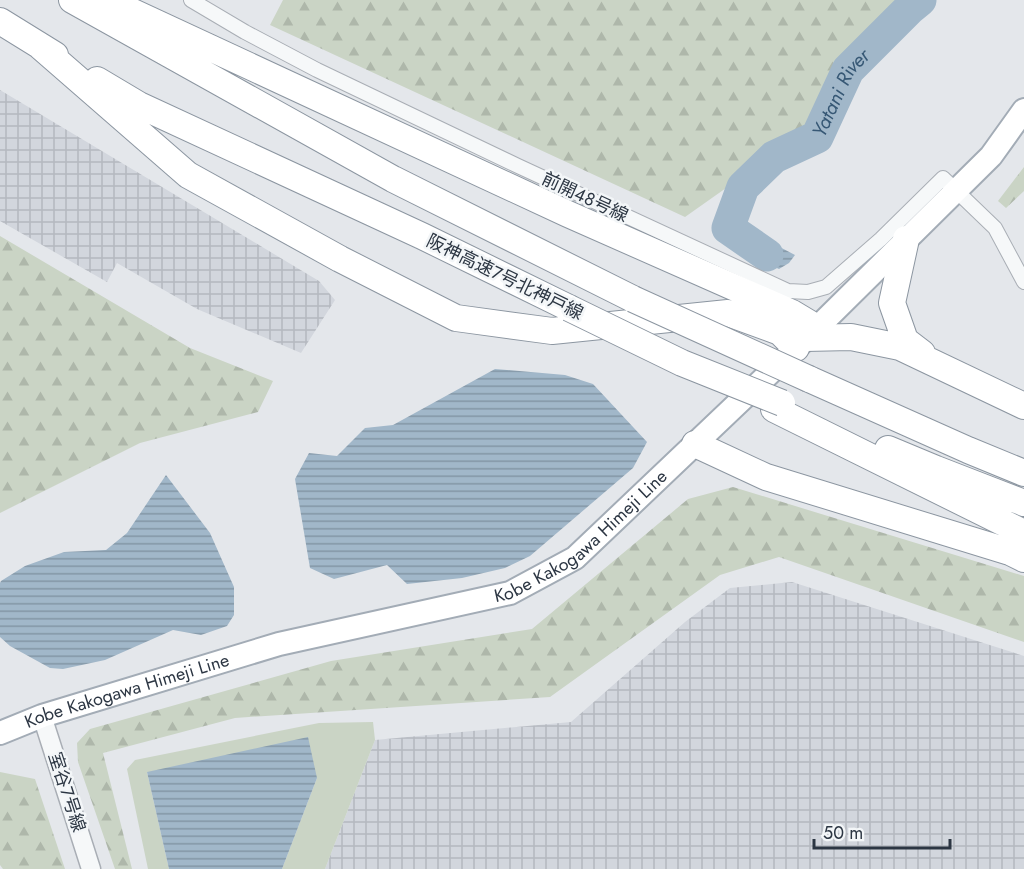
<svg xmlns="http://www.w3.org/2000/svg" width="1024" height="869" font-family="Jost,'Noto Sans JP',sans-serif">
<defs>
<pattern id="industrial-grid" width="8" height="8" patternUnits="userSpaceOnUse" patternTransform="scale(1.5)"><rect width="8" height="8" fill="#d2d6dd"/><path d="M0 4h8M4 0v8" fill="none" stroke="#b4b8bf"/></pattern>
<pattern id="forest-firs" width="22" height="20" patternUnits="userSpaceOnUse" patternTransform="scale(1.5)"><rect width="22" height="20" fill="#cad4c5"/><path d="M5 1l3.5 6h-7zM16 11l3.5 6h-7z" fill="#aeb7aa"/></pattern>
<pattern id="water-rules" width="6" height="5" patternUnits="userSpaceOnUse" patternTransform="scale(1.5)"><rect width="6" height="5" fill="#a1b7c9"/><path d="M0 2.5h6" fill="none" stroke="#8396a5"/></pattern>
</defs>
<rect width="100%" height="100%" fill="#e4e7eb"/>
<path fill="url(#industrial-grid)" d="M0 90 319 281 335 300 301 353 197 309 117 263 107 282 0 221Z
M792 582 1024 656V869H325L375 740 571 722 685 622 730 588Z"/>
<path fill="#cad4c5" d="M373 722 375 740 325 869H282L317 778 147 772 169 869H148L127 769 135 760 319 723Z"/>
<path fill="url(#forest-firs)" d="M283 0H923L804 133 685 217 270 25Z
M1024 167V191L1006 208 998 201Z
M0 236 190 348 273 381 258 412 140 443 0 513Z
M733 487 1024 576V642L779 557 720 575 550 697 235 718 103 753 132 869H115L78 762 77 743 90 729 331 661 532 629 688 499Z
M0 772 35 779 65 869H3L0 865Z"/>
<path fill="url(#water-rules)" d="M736 224 795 255 789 263 779 269 740 252Z
M495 369 565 375 593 384 647 442 633 468 530 556 505 568 462 578 407 584 387 565 334 579 310 568 295 479 309 453 337 456 365 428 393 425Z
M166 475 210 533 234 587V615L227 626 201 635 173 630 105 660 63 669 50 668 10 646 0 637V583L1 581 25 566 64 552 106 550 127 533Z
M308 737 317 778 282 869H169L147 772Z"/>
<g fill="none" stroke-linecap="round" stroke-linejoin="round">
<path stroke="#a1b7c9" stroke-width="33" id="s1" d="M767 255 728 228 743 187 774 157 817 137 848 70 909 9 920 0"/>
<defs>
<path id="minor" d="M191 0 245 32 317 70 518 166 788 291 808 292 826 287 881 239 943 178 995 228 1024 282"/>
<path id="tertiary" d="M42 716 91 869"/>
<g id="primary">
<path id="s2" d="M0 733 42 716 279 644 510 593 575 558 817 328 991 156 1024 110"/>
</g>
<path id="motorway" d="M72 0 393 179 633 299
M107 0 568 214 792 313 817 328
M0 21 55 55
M41 47 188 175 340 259 456 318 552 331 728 313 780 332 796 348
M97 80 139 105 422 236 569 308
M906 239 892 303 905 340 922 353
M805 338 851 337 900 347 1024 406
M809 379 968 450 1024 473
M774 409 1024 533
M695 444 766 477 1010 552 1024 559
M888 449 936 469 1024 503"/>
</defs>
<use href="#minor" stroke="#a9aeb5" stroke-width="16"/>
<use href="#tertiary" stroke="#a9aeb5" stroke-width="21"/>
<use href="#primary" stroke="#a3acb6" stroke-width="26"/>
<use href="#motorway" stroke="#8c96a1" stroke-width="28"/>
<use href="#minor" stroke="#f6f8f9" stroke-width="14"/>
<use href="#tertiary" stroke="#f6f8f9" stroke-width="18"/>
<use href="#primary" stroke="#fff" stroke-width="22"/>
<use href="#motorway" stroke="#fff" stroke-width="26"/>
<defs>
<path id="motorway-bridge" d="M633 299 809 379
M569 308 682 363 782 403"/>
</defs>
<use href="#motorway-bridge" stroke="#8c96a1" stroke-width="28" stroke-linecap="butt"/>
<use href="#motorway-bridge" stroke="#fff" stroke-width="26"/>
</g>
<g text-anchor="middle" stroke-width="5" stroke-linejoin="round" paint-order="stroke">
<g font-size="18" fill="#2c3643" stroke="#f3f6f8">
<text transform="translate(585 197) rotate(25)" y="6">前開４８号線</text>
<text transform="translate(505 277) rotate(26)" y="6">阪神高速7号北神戸線</text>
<text dy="6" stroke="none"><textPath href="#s2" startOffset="620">Kobe Kakogawa Himeji Line</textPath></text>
<text dy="6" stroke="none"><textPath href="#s2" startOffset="134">Kobe Kakogawa Himeji Line</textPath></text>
<text transform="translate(67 792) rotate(72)" y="6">室谷７号線</text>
</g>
<g font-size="20" font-style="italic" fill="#375875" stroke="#f3f6f8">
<text dy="7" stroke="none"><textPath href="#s1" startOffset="232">Yatani River</textPath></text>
</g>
</g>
<path d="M814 839v9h136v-9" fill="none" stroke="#2c3643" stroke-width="3"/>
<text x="823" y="839" font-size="18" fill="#2c3643" stroke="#f3f6f8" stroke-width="4.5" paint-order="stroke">50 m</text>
</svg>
